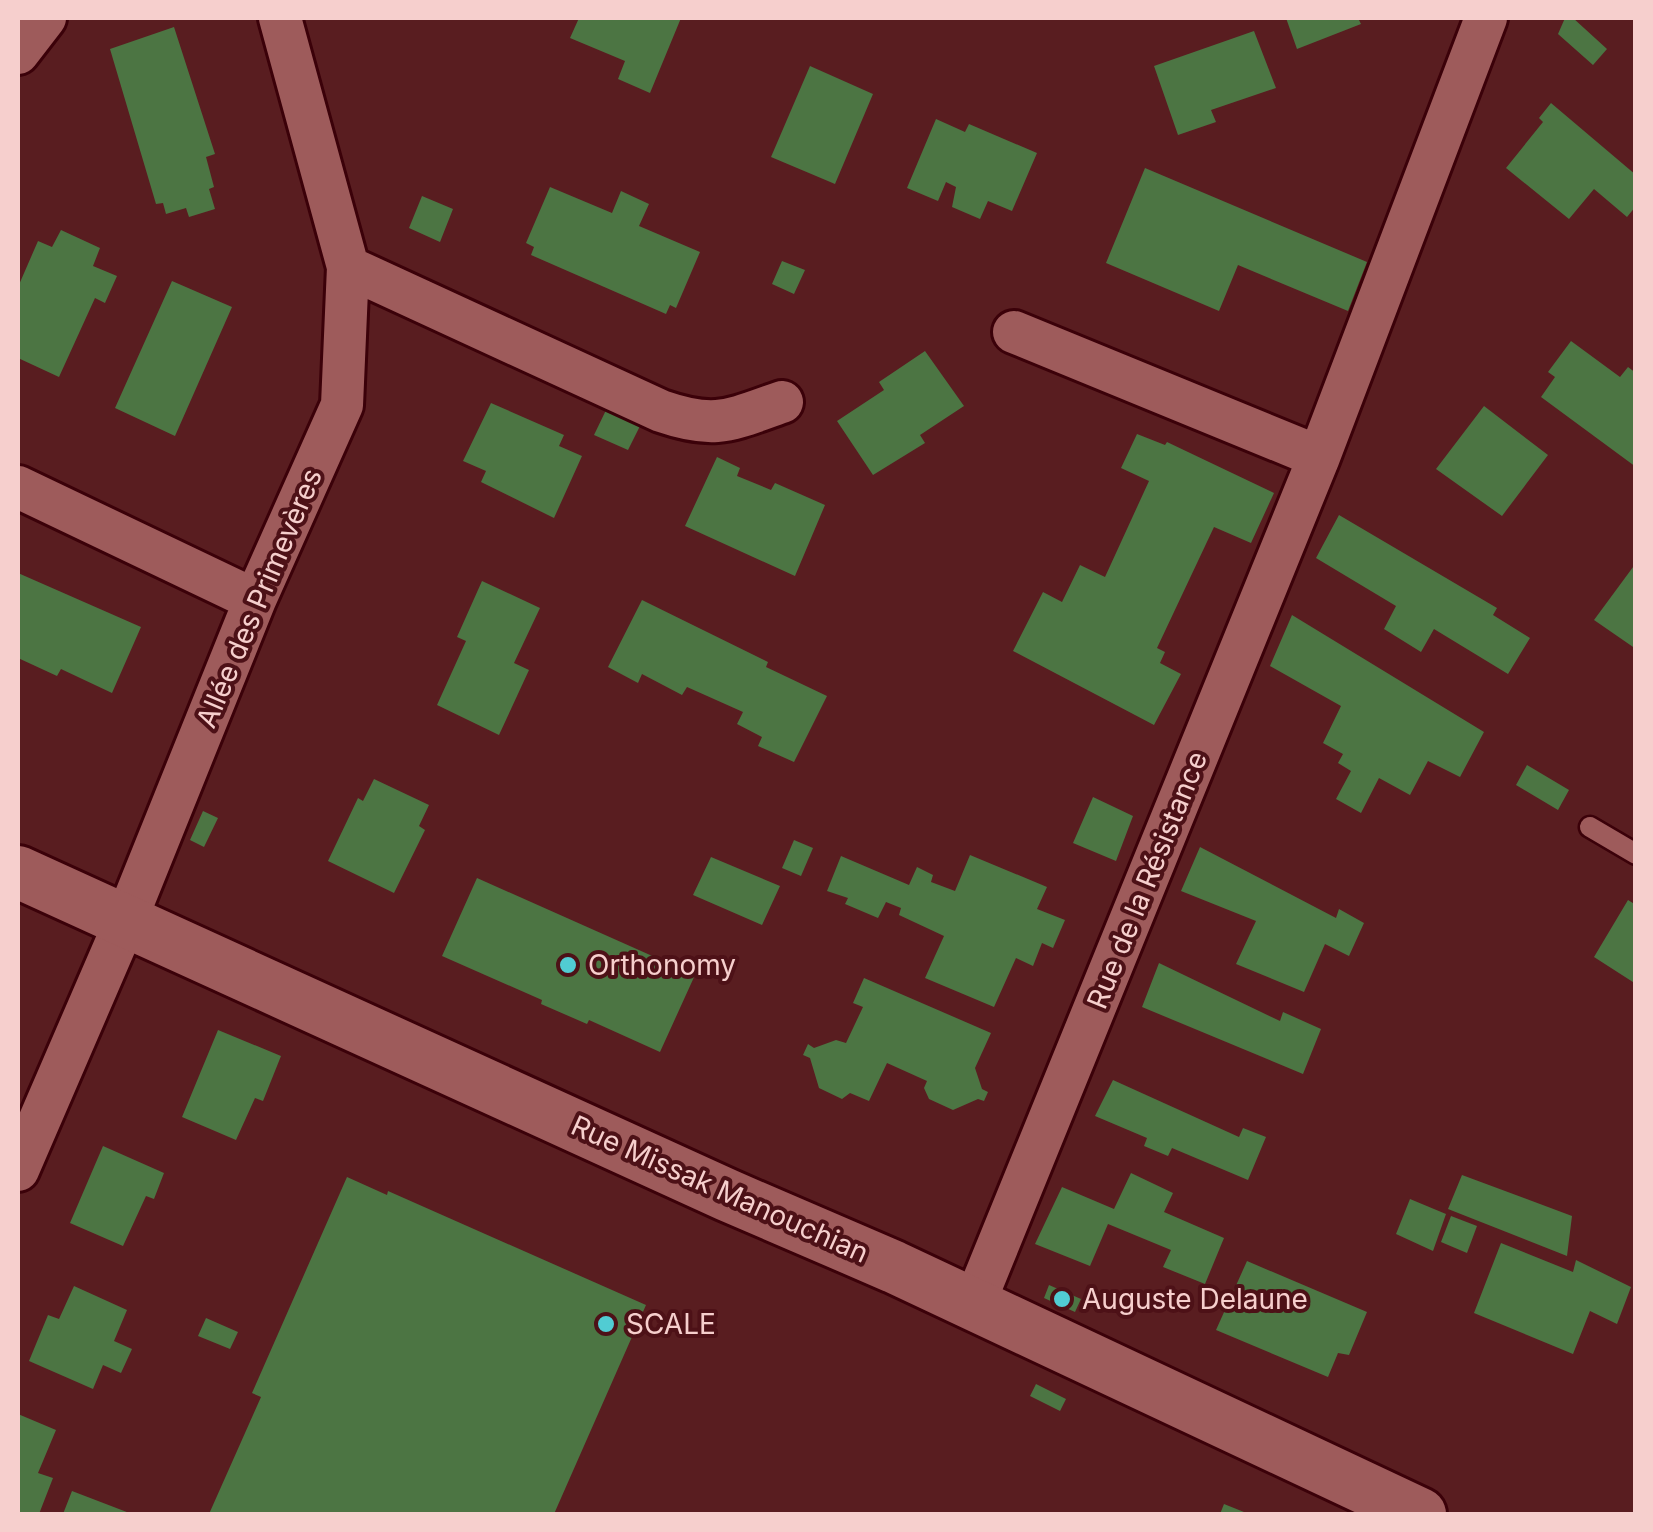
<svg xmlns="http://www.w3.org/2000/svg" width="1653" height="1532" font-family="Inter,sans-serif">
<rect width="100%" height="100%" fill="#591d20"/>
<path fill="#4c7543" d="M579 18H681L650 93 618 79 625 61 570 38Z
M1286 18H1358L1361 24 1297 49Z
M1565 18H1573L1607 49 1593 65 1558 34Z
M174 27 215 154 206 157 214 187 209 189 215 209 189 217 186 208 166 214 163 203 156 204 110 49Z
M1254 31 1276 88 1211 110 1216 122 1178 135 1154 66Z
M810 66 873 94 835 184 771 157Z
M1551 103 1636 175V206L1627 217 1594 189 1569 219 1506 168 1543 122 1539 118Z
M936 119 965 132 969 124 1037 153 1012 211 988 201 980 219 952 207 956 187 946 182 938 201 907 188Z
M1145 168 1367 262 1348 311 1238 265 1219 311 1106 263Z
M550 187 612 213 621 191 649 204 639 226 700 252 676 308 670 305 666 314 531 255 534 247 526 243Z
M422 196 453 209 440 242 409 228Z
M61 230 100 248 93 266 117 276 105 303 95 298 59 377 18 358V287L38 241 52 247Z
M782 261 805 270 794 294 772 284Z
M172 281 232 307 175 436 115 408Z
M1571 341 1620 377 1628 367 1636 373V467L1541 397 1555 377 1548 372Z
M925 351 964 406 920 435 925 443 873 475 837 421 884 390 879 382Z
M491 403 564 435 559 446 582 456 554 518 481 482 486 471 463 461Z
M608 406 642 422 628 450 594 435Z
M1484 406 1548 455 1502 516 1436 469Z
M1137 434 1165 445 1167 442 1274 493 1251 543 1214 527 1157 648 1165 652 1160 663 1181 674 1154 725 1013 651 1043 592 1062 602 1080 565 1105 577 1149 481 1121 468Z
M717 457 740 468 737 476 771 490 775 483 825 505 795 576 685 526Z
M1339 515 1497 608 1493 615 1530 638 1508 674 1434 629 1421 652 1384 629 1396 606 1316 558Z
M1636 563V649L1594 620Z
M18 573 141 627 112 693 61 669 57 676 18 658Z
M482 581 540 608 514 663 529 670 499 735 437 705 466 641 457 637Z
M642 600 768 662 766 667 827 696 794 762 758 746 762 737 737 724 743 712 687 687 682 695 642 674 638 683 608 667Z
M1292 615 1484 732 1460 777 1428 761 1410 795 1379 778 1361 813 1336 799 1351 771 1338 763 1343 754 1323 743 1341 706 1270 666Z
M1527 765 1569 790 1558 810 1516 785Z
M374 779 429 805 419 826 425 830 394 893 328 861 358 798 363 801Z
M1093 797 1133 816 1116 861 1073 843Z
M203 811 218 818 204 847 190 840Z
M794 840 813 848 801 876 782 868Z
M1200 847 1336 918 1339 909 1364 923 1349 956 1325 944 1304 992 1236 964 1256 921 1181 891Z
M970 855 1047 887 1037 909 1065 920 1053 948 1042 943 1033 966 1016 958 994 1007 925 978 944 936 899 915 901 908 886 902 878 918 845 904 848 898 827 891 841 856 909 885 917 867 933 875 931 882 955 891Z
M711 857 780 886 762 925 693 895Z
M477 878 695 975 660 1052 589 1020 587 1024 541 1004 542 1000 442 956Z
M1628 900 1636 905V984L1594 957Z
M1159 963 1280 1021 1283 1012 1321 1029 1303 1074 1142 1007Z
M864 978 991 1033 975 1068 982 1089 988 1092 984 1101 978 1099 953 1110 929 1099 924 1088 927 1081 887 1063 869 1101 850 1093 842 1099 819 1088 810 1058 803 1055 808 1044 814 1048 836 1040 846 1043 863 1007 853 1003Z
M218 1030 281 1056 263 1101 255 1098 236 1140 182 1117Z
M1113 1080 1239 1137 1243 1128 1266 1137 1248 1180 1172 1148 1168 1156 1144 1146 1147 1138 1095 1116Z
M103 1146 164 1173 154 1199 146 1196 123 1246 70 1223Z
M1131 1173 1173 1193 1164 1212 1224 1238 1205 1284 1163 1267 1171 1250 1108 1224 1090 1266 1035 1244 1062 1187 1114 1209Z
M1462 1175 1572 1216 1567 1256 1448 1209Z
M347 1177 387 1195 388 1191 646 1305 554 1514H209L261 1397 252 1393Z
M1410 1199 1446 1214 1433 1251 1396 1234Z
M1451 1216 1477 1226 1467 1253 1441 1242Z
M1501 1243 1573 1272 1576 1260 1631 1287 1617 1324 1590 1311 1573 1354 1474 1313Z
M1247 1261 1367 1312 1349 1355 1338 1353 1328 1377 1216 1330Z
M1049 1285 1081 1299 1075 1312 1044 1298Z
M74 1286 127 1310 114 1341 132 1349 121 1373 103 1365 93 1389 29 1361 48 1315 59 1319Z
M206 1318 238 1332 230 1349 198 1336Z
M1036 1384 1066 1399 1060 1411 1030 1396Z
M18 1414 56 1430 38 1473 53 1478 39 1514H18Z
M72 1491 132 1514H63Z
M1224 1504 1249 1514H1220Z"/>
<g fill="none" stroke-linecap="round" stroke-linejoin="round">
<defs>
<path id="service" d="M1590 827 1636 854"/>
<path id="minor" d="M18 53 45 18
M348 267 661 411C716 430 730 420 782 402
M1014 332 1319 457
M18 487 255 600
M18 1170 126 920 255 600 342 405 348 267 280 18
M974 1304 1319 457 1486 18"/>
<path id="tertiary" d="M18 872 727 1195 894 1267 1420 1514"/>
</defs>
<use href="#service" stroke="#3b0109" stroke-width="25"/>
<use href="#minor" stroke="#3b0109" stroke-width="48"/>
<use href="#tertiary" stroke="#3b0109" stroke-width="58"/>
<use href="#service" stroke="#9e5b5b" stroke-width="20"/>
<use href="#minor" stroke="#9e5b5b" stroke-width="42"/>
<use href="#tertiary" stroke="#9e5b5b" stroke-width="52"/>
</g>
<g fill="#51ccd3" stroke="#4d1117" stroke-width="4">
<circle cx="568" cy="965" r="10"/>
<circle cx="1062" cy="1299" r="10"/>
<circle cx="606" cy="1324" r="10"/>
</g>
<g text-anchor="middle" stroke-width="8" stroke-linejoin="round" paint-order="stroke">
<g font-size="28" fill="#f6cfcd" stroke="#4d1117">
<text transform="translate(259 598) rotate(-67)" y="10">Allée des Primevères</text>
<text transform="translate(1147 880) rotate(-68)" y="10">Rue de la Résistance</text>
<text transform="translate(720 1189) rotate(24)" y="10">Rue Missak Manouchian</text>
</g>
<g font-size="28" fill="#f6cfcd" stroke="#4d1117" text-anchor="start">
<text x="588" y="975">Orthonomy</text>
<text x="1082" y="1309">Auguste Delaune</text>
<text x="626" y="1334">SCALE</text>
</g>
</g>
<rect width="1653" height="1532" fill="none" stroke="#f6cfcd" stroke-width="40"/>
</svg>
